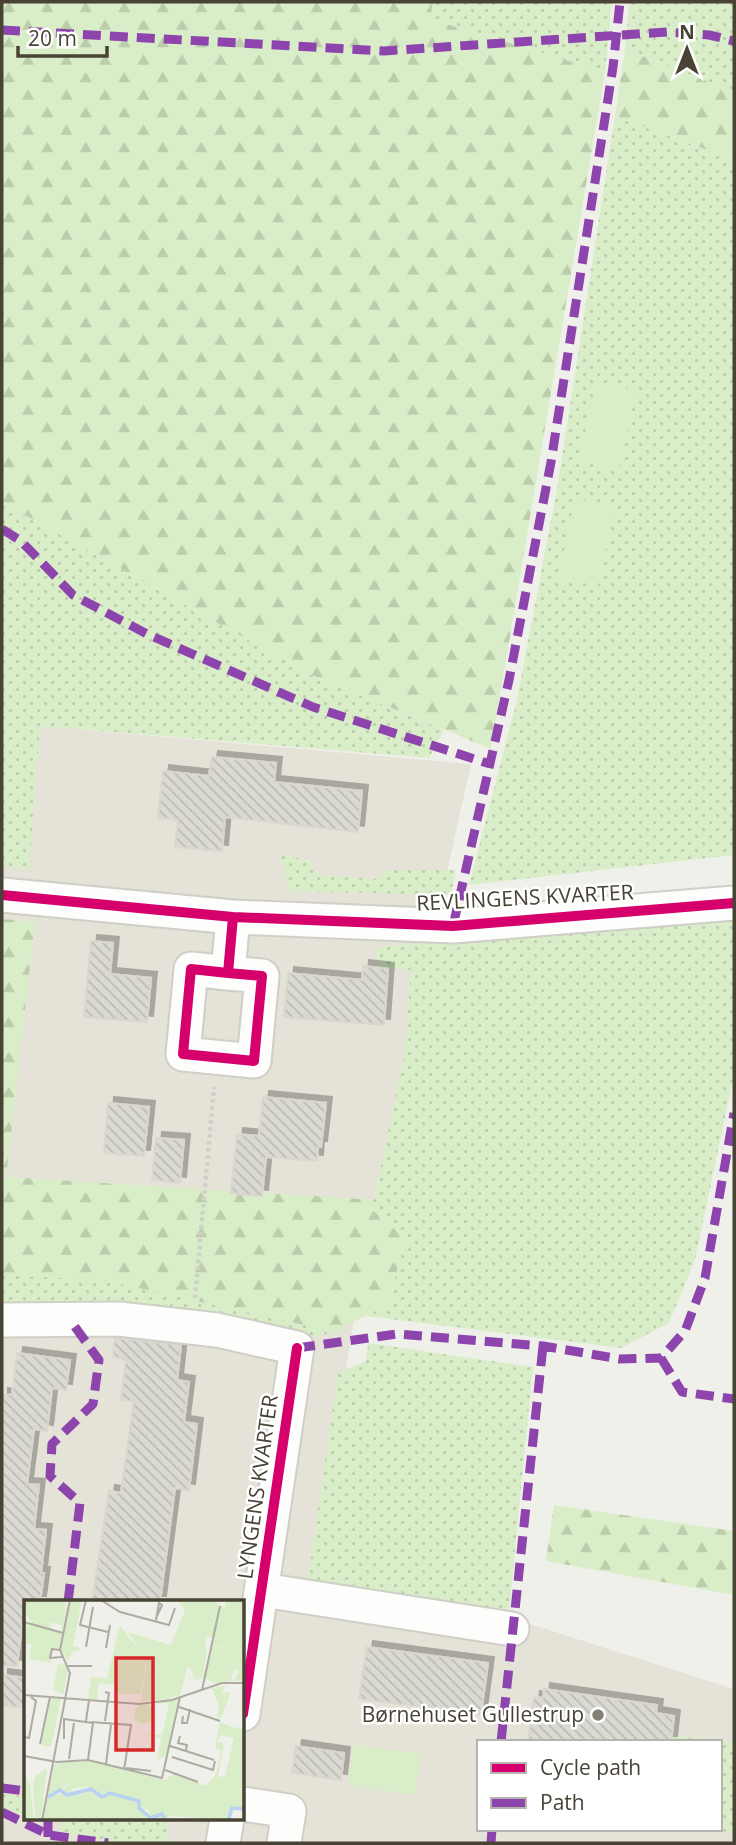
<svg xmlns="http://www.w3.org/2000/svg" width="736" height="1845" font-family="'Open Sans',sans-serif">
<defs>
<pattern id="grass-dots" width="8" height="8" patternUnits="userSpaceOnUse" patternTransform="scale(1.75)"><rect width="8" height="8" fill="#d9eec8"/><path d="M2 2h.1M6 6h.1" fill="none" stroke="#bccdac" stroke-width="1.8" stroke-linecap="round"/></pattern>
<pattern id="forest-firs" width="22" height="20" patternUnits="userSpaceOnUse" patternTransform="scale(1.75)"><rect width="22" height="20" fill="#d9eec8"/><path d="M5 1l3.5 6h-7zM16 11l3.5 6h-7z" fill="#bccdac"/></pattern>
<pattern id="building-back-hatch" width="6" height="6" patternUnits="userSpaceOnUse" patternTransform="scale(1.75)"><rect width="6" height="6" fill="#dad9d2"/><path d="M-1 5l2 2M0 0l6 6M5-1l2 2" fill="none" stroke="#bdbbb5"/></pattern>
<filter id="shadow"><feDropShadow dx="6" dy="-6" stdDeviation="0" flood-color="#0004"/></filter>
</defs>
<rect width="100%" height="100%" fill="#f0f0ea"/>
<path fill="#e5e3d7" fill-rule="evenodd" d="M2 542 40 726 471 764 372 1208 313 1575 527 1623 734 1689V1843H2ZM26 1602H243V1819H26ZM479 1742H720V1829H479Z"/>
<path fill="url(#grass-dots)" d="M433 2H612L605 72 430 19Z
M629 2H734V92L625 49Z
M615 116 734 160V855L469 885 516 704 557 489Z
M2 502 307 673 444 730 429 758 40 726 29 870 2 867Z
M280 854 310 861 317 875 375 879 389 870H456L451 895 290 891Z
M734 918V1074L695 1260 669 1323 621 1348 366 1316 389 1303 405 1238 360 1199 374 1200 405 1052 411 970 377 967 379 947Z
M2 1275 103 1280 336 1332 297 1340 2 1313Z
M368 1343 533 1367 508 1621 277 1576 308 1579 338 1373 366 1361Z
M674 1735 734 1743V1833L708 1829H720V1742H673Z
M2 1793 26 1797V1817L2 1807Z
M62 1819H167L166 1843H126L60 1834Z"/>
<path fill="url(#forest-firs)" d="M2 2H433L430 19 605 72 491 749 307 673 2 502Z
M625 49 734 92V160L615 116Z
M2 919 35 922 6 1177 360 1199 405 1238 389 1303 336 1332 103 1280 2 1275Z
M554 1505 734 1531V1595L546 1561Z"/>
<path fill="#d9eec8" d="M596 382 636 390 619 470 579 461Z
M575 498 615 507 598 586 558 578Z
M354 1744 421 1754 415 1795 348 1785Z"/>
<path fill="url(#building-back-hatch)" stroke="#d9d7cf" stroke-width="2" filter="url(#shadow)" d="M212 757 276 763 274 782 362 791 358 832 225 817 222 851 175 847 178 820 158 818 163 771 209 776Z
M91 941 113 943 110 974 151 978 147 1022 84 1017Z
M363 966 388 969 384 1025 284 1017 288 973 362 980Z
M263 1097 326 1103 321 1147H318L317 1161 266 1157 262 1196 231 1193 237 1134 259 1136Z
M108 1103 149 1107 144 1156 104 1153Z
M156 1138 184 1140 180 1183 152 1180Z
M115 1338 181 1345 177 1380 189 1382 184 1422 197 1424 189 1490 175 1488 160 1602H92L109 1491 121 1493 134 1401 121 1400 126 1359 113 1357Z
M17 1353 70 1360 66 1390 52 1388 47 1431 34 1429 27 1484 39 1485 34 1529 46 1530 41 1573H44L40 1602H25L17 1666 2 1665V1394L12 1395Z
M367 1647 488 1663 481 1714 359 1699Z
M2 1675 26 1678 24 1708 2 1705Z
M544 1689 657 1705 656 1713 674 1716 671 1742H528L534 1697 543 1698Z
M296 1746 344 1753 341 1780 292 1773Z"/>
<g fill="none" stroke-linecap="round" stroke-linejoin="round">
<defs>
<path id="minor" d="M2 895 233 917 453 926 734 903
M228 973 191 969 183 1054 254 1061 262 976 228 973 233 917
M2 1320 119 1319 217 1330 297 1348 243 1714
M263 1590 512 1629
M243 1804 289 1811 284 1843
M223 1843 227 1819"/>
</defs>
<use href="#minor" stroke="#cfcec7" stroke-width="37"/>
<path stroke="#d1cfca" stroke-width="4.5" stroke-dasharray="3.5 3.5" stroke-linecap="butt" d="M195 1298 214 1087"/>
<use href="#minor" stroke="#fdfdfc" stroke-width="33"/>
<path stroke="#8e44ad" stroke-width="9" stroke-dasharray="18 9" stroke-linecap="butt" d="M2 30 384 51 667 32 709 35 734 41
M2 529 21 541 73 595 147 634 313 707 490 764
M453 926 509 680 551 462 613 67 620 2
M297 1348 397 1334 543 1346 620 1359 661 1358 685 1331 705 1278 734 1113
M661 1358 682 1392 734 1399
M68 1602 80 1503 50 1476 52 1444 93 1404 99 1360 70 1320
M501 1742 543 1346
M2 1788 26 1791
M2 1812 49 1835 108 1843
M48 1819V1843
M491 1843 492 1829"/>
<defs>
<path id="cycleway" d="M2 895 233 917 453 926 734 903
M228 973 191 969 183 1054 254 1061 262 976 228 973 233 917
M243 1714 297 1348"/>
</defs>
<use href="#cycleway" stroke="#fff" stroke-width="15"/>
<use href="#cycleway" stroke="#d6006c" stroke-width="10"/>
</g>
<circle fill="#838074" stroke="#fff" stroke-width="2.5" cx="598" cy="1715" r="7"/>
<g text-anchor="middle" stroke-width="5" stroke-linejoin="round" paint-order="stroke">
<g font-size="21" fill="#484335" stroke="#fff">
<text transform="translate(525 898) rotate(-3)" y="7">REVLINGENS KVARTER</text>
<text transform="translate(258 1487) rotate(-82)" y="7">LYNGENS KVARTER</text>
</g>
<g font-size="21" fill="#484335" stroke="#fff" text-anchor="end">
<text x="584" y="1722">Børnehuset Gullestrup</text>
</g>
</g>
<g transform="translate(24 1600)">
<rect width="220" height="220" fill="#f0f0ea"/>
<path d="M11 0H43L38 23 7 16ZM153 0H169L152 55 148 54 154 59 148 91 144 99 106 102 116 101 123 64 142 72 138 89 143 69 113 59 115 49 104 32 147 45 161 10ZM188 44 212 59 207 81 192 84 179 77ZM174 50 183 54 178 78 171 74 169 52ZM67 77 83 78 114 94H94L91 101 92 85 75 83 73 99H64ZM110 114a10 10 0 1 1 20 0a10 10 0 1 1-20 0ZM213 127 220 128V207H207L203 220 145 216 142 221H19L30 165 41 162 65 161 140 180 150 174 198 192ZM67 178 111 190 128 217 137 213 139 214 128 220 115 209V202L86 194 79 198 67 190 29 195 48 182ZM23 169 17 220H11L9 184 12 175ZM0 178 6 183 10 220H0Z" fill="#d9eec8" fill-rule="evenodd"/>
<path d="M0 0H11L7 16 37 23 45 0 38 32 37 25 25 22 29 31 38 34 35 49 0 43V22L10 26 0 11ZM47 0H58L49 46 59 49 49 51 44 61 37 49ZM169 0H196L194 5 201 8 202 0H220V81H209L215 72 209 68 212 59 197 55V48L188 44 190 37H181L183 53 169 52 171 74 177 80 161 78H171L164 65 156 95 144 99 154 60 147 54H152ZM96 25 115 50 114 59 143 69 139 91 142 72 122 64 116 95 83 78ZM34 64 42 65 44 71 39 95 29 89ZM201 86 198 93 206 92 203 103 197 118H193L195 104 187 88ZM27 98 37 99 27 147 17 145ZM154 99 143 155 133 160 137 139 120 133 138 135 145 103 131 104ZM196 122 213 129 198 192 182 186 192 174 197 151 191 147ZM196 135 210 138 201 176 194 177 200 144 194 142ZM67 178 111 190 118 194 124 210 115 208V201L96 198 86 191 79 195 67 187 50 188 43 195 38 191 48 182Z" fill="#d9eec8" fill-rule="evenodd"/>
<path d="M8 44 27 47V63L5 59Z" fill="#d9eec8"/>
<path fill="none" stroke="#b7d2f2" stroke-width="3.5" d="M24 197 36 190 43 195 67 189 78 197 86 193 115 201V208L127 218 138 214 142 221M204 221 208 208 221 209"/>
<path fill="none" stroke="#adaba2" stroke-width="2" d="M62 0 56 25 84 32M77 0 96 12 145 25 151 8M132 20 135 3 138 5 133 16M0 22 39 33M62 47 69 7M82 48 86 25M36 50 28 49 26 58 38 57M44 66H68M178 90 196 6M81 92 85 93 81 121M0 95 115 104 148 100 198 83H221M155 107 196 121M159 116 158 123H163L166 109M62 121 65 100M67 122 107 125 100 170M156 136 154 143 163 145 162 150M0 137 5 138 12 101 7 97M40 139V119L69 123 64 160M16 144 26 97M146 146 190 160M0 156 33 162 64 160 138 178 156 97M148 157 189 170 191 161M45 159 50 123M82 164 87 125M102 168 127 171M141 170 174 182M18 221 46 73 36 50 46 0"/>
<path fill="#d62828" fill-opacity="0.15" stroke="#d62828" stroke-width="3.5" d="M92 58H129V150H92Z"/>
<rect width="220" height="220" fill="none" stroke="#484335" stroke-width="3.5"/>
</g>
<rect width="736" height="1845" fill="none" stroke="#484335" stroke-width="7"/>
<rect x="477" y="1740" width="245" height="91" fill="#ffffff" stroke="#b6b4ae" stroke-width="2"/>
<rect x="491" y="1763" width="35" height="10" fill="#d6006c" stroke="#b6b4ae" stroke-width="2"/>
<text x="540" y="1775" font-size="21" fill="#484335">Cycle path</text>
<rect x="491" y="1798" width="35" height="10" fill="#8e44ad" stroke="#b6b4ae" stroke-width="2"/>
<text x="540" y="1810" font-size="21" fill="#484335">Path</text>
<g transform="translate(687 49)" stroke="#ffffff" stroke-width="5" paint-order="stroke">
<path d="M0-5L12 26L0 18L-12 26Z" fill="#484335"/>
<text y="-10" font-size="19" font-weight="bold" text-anchor="middle" fill="#484335">N</text>
</g>
<path d="M18 46v10h89v-10" fill="none" stroke="#484335" stroke-width="3.5"/>
<text x="28" y="46" font-size="21" fill="#484335" stroke="#ffffff" stroke-width="5" paint-order="stroke">20 m</text>
</svg>
